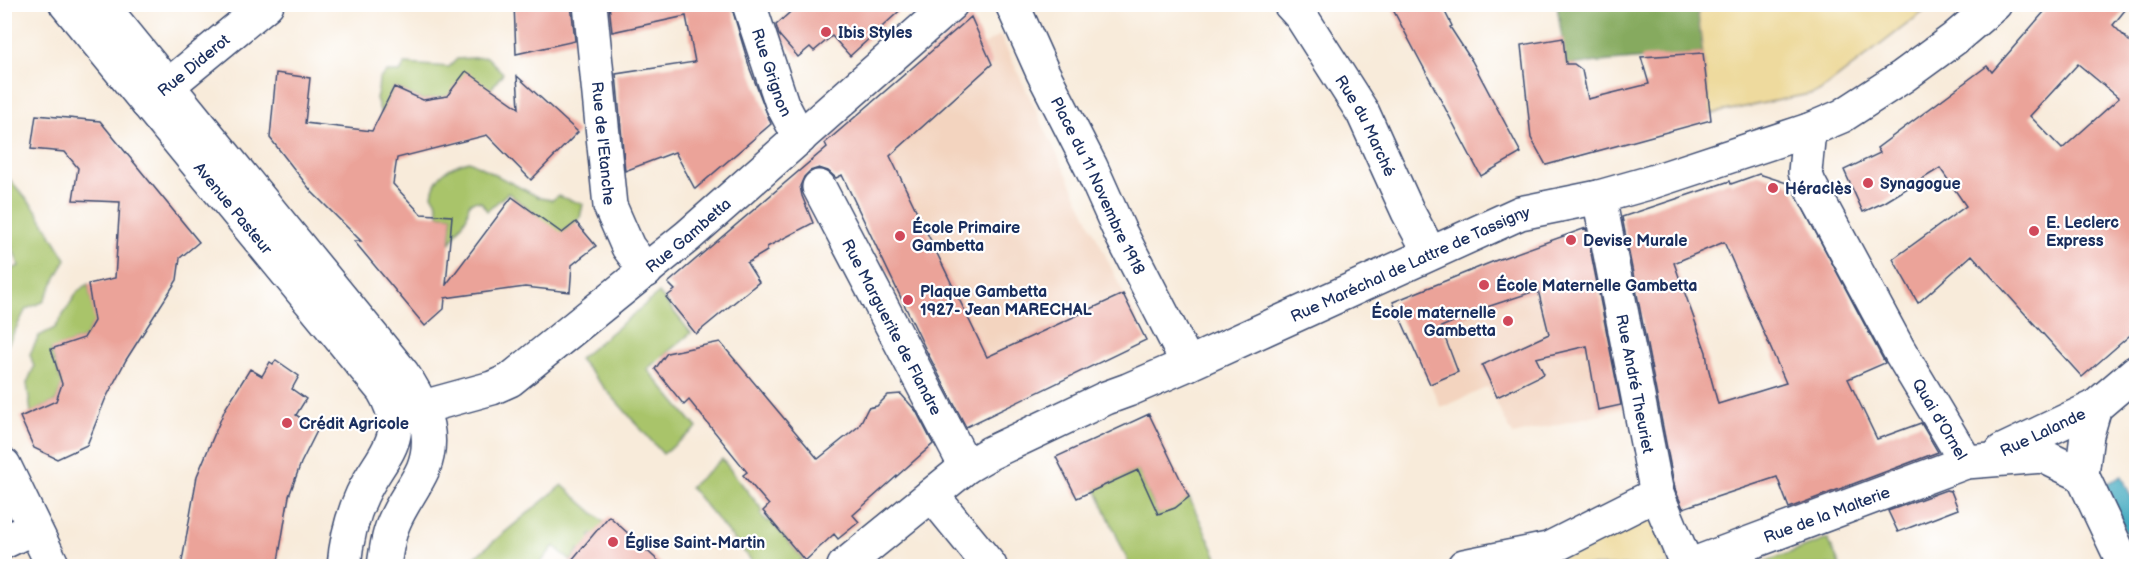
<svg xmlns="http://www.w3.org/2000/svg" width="2141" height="571" font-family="'Balsamiq Sans',sans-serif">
<rect width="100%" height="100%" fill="#fff"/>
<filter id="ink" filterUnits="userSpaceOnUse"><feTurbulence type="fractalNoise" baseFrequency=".0167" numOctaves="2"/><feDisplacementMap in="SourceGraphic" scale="12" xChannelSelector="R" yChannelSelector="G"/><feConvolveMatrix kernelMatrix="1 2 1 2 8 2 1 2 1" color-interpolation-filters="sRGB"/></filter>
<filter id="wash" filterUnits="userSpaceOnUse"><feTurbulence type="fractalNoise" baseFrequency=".008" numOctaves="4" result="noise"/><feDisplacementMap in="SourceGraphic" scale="24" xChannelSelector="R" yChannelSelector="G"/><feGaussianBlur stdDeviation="1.35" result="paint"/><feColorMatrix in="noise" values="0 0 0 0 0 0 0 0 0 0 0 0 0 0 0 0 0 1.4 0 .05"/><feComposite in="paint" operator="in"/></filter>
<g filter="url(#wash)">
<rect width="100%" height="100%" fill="#f8ebda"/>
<path fill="#f3d4bf" d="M971 17 984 45 1000 35 1146 340 963 428 825 143Z
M1593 223 1630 407 1513 435 1488 387 1441 408 1393 302Z"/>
<path fill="#a9c46b" stroke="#627a64" stroke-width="1.5" d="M487 57 503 73 491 89 423 100 394 87 381 114 376 98 378 92 379 79 387 72H400L405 64 449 67 457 59Z
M469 161 540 198 552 200 558 196 583 204 580 218 576 222 548 245 538 216 508 193 487 211 481 202 474 201 469 204 467 216 450 244 452 216 439 215 436 200 432 195C435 174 450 166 469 161Z
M5 174 36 210 66 259 43 302 26 309 5 350V272L19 266 5 227 7 225 4 219Z
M88 284 94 316H98L84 338 51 350 61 381 64 380 56 401 31 413 27 383 34 367 30 354 39 336 55 328 78 291Z
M659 293 691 333 647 369 697 428 663 454 579 359Z
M722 459 763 511 760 514 768 522 770 520 803 559 794 566H756L690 487Z
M1138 470 1158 514 1189 497 1221 566H1130L1096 489Z
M562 485 605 523 595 536 592 534 590 536 592 538 581 550 579 549 571 561 554 546 538 566H464Z
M1828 539 1840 566H1753Z"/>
<path fill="#86aa5f" stroke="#506c5e" stroke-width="1.5" d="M1557 5H1697L1703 53 1566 65Z"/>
<path fill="#eeda9e" stroke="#84847e" stroke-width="1.5" d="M1697 5H1932L1819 92 1710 114Z
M1651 510 1670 566H1547L1559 557Z"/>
<path fill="#3fa9bf" stroke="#2d6c8e" stroke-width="1.5" d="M2122 476 2136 508V555L2104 485Z"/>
<g id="blocks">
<path fill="#eba399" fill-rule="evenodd" d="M514 4H571L575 41 516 54Z
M609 4 731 5 750 69 771 124 695 189 675 152 625 171 616 74 695 62 686 16 612 32Z
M799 4H907L850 56 832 36 814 51 810 47 798 57 779 35 776 25Z
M1390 4H1441L1452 26 1450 27 1472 61 1521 153 1481 176Z
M2051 4H2130L2113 25 2136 48V330L2082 377 1972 255 1918 303 1893 259 1966 206 1940 168 1885 202 1863 212 1844 170 1880 153 1877 148 1987 66 1992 72ZM2078 64 2119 98 2062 149 2030 116Z
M971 17 992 64 890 156 987 357 1123 294 1146 340 966 427 926 350 842 175 836 178 828 171 819 168 810 171 804 177 800 186 802 196 813 223 767 247V251L747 263 759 282 696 334 666 297 675 290 668 283 827 147 825 143Z
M1563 38 1566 64H1574L1582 70 1588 99 1649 84 1641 57 1703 53 1711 120 1546 165 1531 138 1521 45Z
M466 71 519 108 517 76 578 132 531 180 487 135 397 158 393 184 421 214 452 216 446 285 512 197 562 233 576 222 596 246 572 265 570 292 525 287 445 298 444 309 425 326 354 241H361L312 192 270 138 276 73 310 78 305 123 372 131 394 87 423 100 447 96Z
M36 115 100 121 199 242 180 258 177 280 126 360 105 400 87 445 57 459 34 448 20 417 56 401 62 384 51 349 84 338 94 321 88 284 115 278 120 202 73 200 78 168 65 152 31 149Z
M1759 174 1790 184 1885 363 1848 379 1877 439 1921 423 1938 452 1789 508 1777 477 1683 508 1675 489 1622 217 1730 181 1731 184ZM1724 242 1786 383 1718 404 1708 367 1706 352 1674 263Z
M1586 228 1621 405 1598 410 1587 346 1536 358 1544 374 1497 397 1482 365 1549 334 1538 290 1490 306 1441 327 1458 372 1430 384 1393 302 1497 260Z
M720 342 818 459 859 426 868 408 877 406 888 395 901 394 916 411 933 444 853 515 859 522 838 539 834 534 805 561 763 511 769 505 743 475 747 472 689 400 684 405 655 369 667 353Z
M276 360 299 376 292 389 306 399 296 415 318 429 301 463 289 496 277 567H181L197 476 225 409 250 369 262 376 270 362 273 364Z
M1149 414 1189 497 1175 508 1158 514 1138 470 1077 498 1056 457Z
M1946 490 1951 491 1958 509 1898 532 1888 511Z
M609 516 620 526 665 567H566Z"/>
</g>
</g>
<g filter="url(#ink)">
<use href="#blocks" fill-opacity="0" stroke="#3c4b71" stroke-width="1.5"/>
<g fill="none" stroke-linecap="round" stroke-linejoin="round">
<defs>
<g id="minor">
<path id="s1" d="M590 4 610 206 628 247 646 271"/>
<path id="s2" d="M749 4 782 104 800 138"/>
<path id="s3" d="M1012 4 1043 73 1091 167 1120 232 1188 364"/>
<path id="s4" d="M1290 4 1301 16 1363 113 1408 212 1430 253"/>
<path id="s5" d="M147 103 267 4"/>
<path id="s6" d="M1809 130 1805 172 1809 183 1899 350 1966 462 2043 456 2082 475 2125 566"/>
<path id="s7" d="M819 187 966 467"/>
<path id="s8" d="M1599 197 1657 494 1687 566"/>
<path id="s9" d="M2002 451 2095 407 2136 372"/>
<path d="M2082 475 2087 435 2095 407"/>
<path d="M932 495 990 566"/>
<path d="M4 542 33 528"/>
<path d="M1464 566 1548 549 1657 494"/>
<path id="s10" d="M1688 566 1966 462"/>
</g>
<g id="secondary">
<path id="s11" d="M66 4 383 390C412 439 381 454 362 495 352 517 346 542 344 566"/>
<path d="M101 4 403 374C422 401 437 435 423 469 415 487 402 503 394 522 388 536 386 551 384 566"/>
<path id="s12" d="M394 415 492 388 510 380 688 236 951 4"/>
<path d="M4 465 53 566"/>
<path id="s13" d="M844 566 966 467 990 453 1106 398 1128 390 1188 364 1520 213 1599 197 1652 182 1809 130 1842 116 1902 77 1954 39 1995 4"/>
</g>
</defs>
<use href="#minor" stroke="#3c4b71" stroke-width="36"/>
<use href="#secondary" stroke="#3c4b71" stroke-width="36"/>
<use href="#minor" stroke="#fff" stroke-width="33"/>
<use href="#secondary" stroke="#fff" stroke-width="33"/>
</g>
</g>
<g fill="#d1495b" stroke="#fff" stroke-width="2">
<circle cx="826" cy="32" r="6"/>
<circle cx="1868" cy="183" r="6"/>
<circle cx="1773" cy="188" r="6"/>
<circle cx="2034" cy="231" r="6"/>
<circle cx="900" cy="236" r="6"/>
<circle cx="1571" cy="240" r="6"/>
<circle cx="1484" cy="285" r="6"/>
<circle cx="908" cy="300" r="6"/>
<circle cx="1508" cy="321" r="6"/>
<circle cx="287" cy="423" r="6"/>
<circle cx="613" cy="542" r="6"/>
</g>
<g text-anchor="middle" stroke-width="4.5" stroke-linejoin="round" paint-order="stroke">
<g font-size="16" font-weight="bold" fill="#1b2f5e" stroke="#fff" text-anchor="start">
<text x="838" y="38">Ibis Styles</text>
<text x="1880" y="189">Synagogue</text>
<text x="1785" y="194">Héraclès</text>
<text x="2046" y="228">E. Leclerc<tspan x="2046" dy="18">Express</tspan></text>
<text x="912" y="233">École Primaire<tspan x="912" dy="18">Gambetta</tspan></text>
<text x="1583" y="246">Devise Murale</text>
<text x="1496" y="291">École Maternelle Gambetta</text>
<text x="920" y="297">Plaque Gambetta<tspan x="920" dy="18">1927- Jean MARECHAL</tspan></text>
<text x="1496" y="318" text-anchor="end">École maternelle<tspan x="1496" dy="18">Gambetta</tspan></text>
<text x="299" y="429">Crédit Agricole</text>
<text x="625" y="548">Église Saint-Martin</text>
</g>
<g font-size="16" fill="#1b2f5e" stroke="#fff">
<text dy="6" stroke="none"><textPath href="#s5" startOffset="60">Rue Diderot</textPath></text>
<text dy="6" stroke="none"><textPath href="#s2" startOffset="72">Rue Grignon</textPath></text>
<text dy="6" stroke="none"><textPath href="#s4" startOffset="144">Rue du Marché</textPath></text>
<text dy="6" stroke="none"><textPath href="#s1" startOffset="140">Rue de l'Etanche</textPath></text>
<text dy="6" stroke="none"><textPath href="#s3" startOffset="201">Place du 11 Novembre 1918</textPath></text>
<text dy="6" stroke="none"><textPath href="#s11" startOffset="264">Avenue Pasteur</textPath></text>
<text dy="6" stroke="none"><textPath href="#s12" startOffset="351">Rue Gambetta</textPath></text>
<text dy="6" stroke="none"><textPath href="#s13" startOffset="646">Rue Maréchal de Lattre de Tassigny</textPath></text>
<text dy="6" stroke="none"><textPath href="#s7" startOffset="158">Rue Marguerite de Flandre</textPath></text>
<text dy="6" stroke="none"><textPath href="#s8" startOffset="190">Rue André Theuriet</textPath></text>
<text dy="6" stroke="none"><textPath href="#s6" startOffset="324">Quai d'Ornel</textPath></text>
<text dy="6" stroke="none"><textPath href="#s9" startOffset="45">Rue Lalande</textPath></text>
<text dy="6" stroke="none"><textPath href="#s10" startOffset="148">Rue de la Malterie</textPath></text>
</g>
</g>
<rect width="2141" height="571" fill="none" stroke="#fff" stroke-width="24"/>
</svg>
